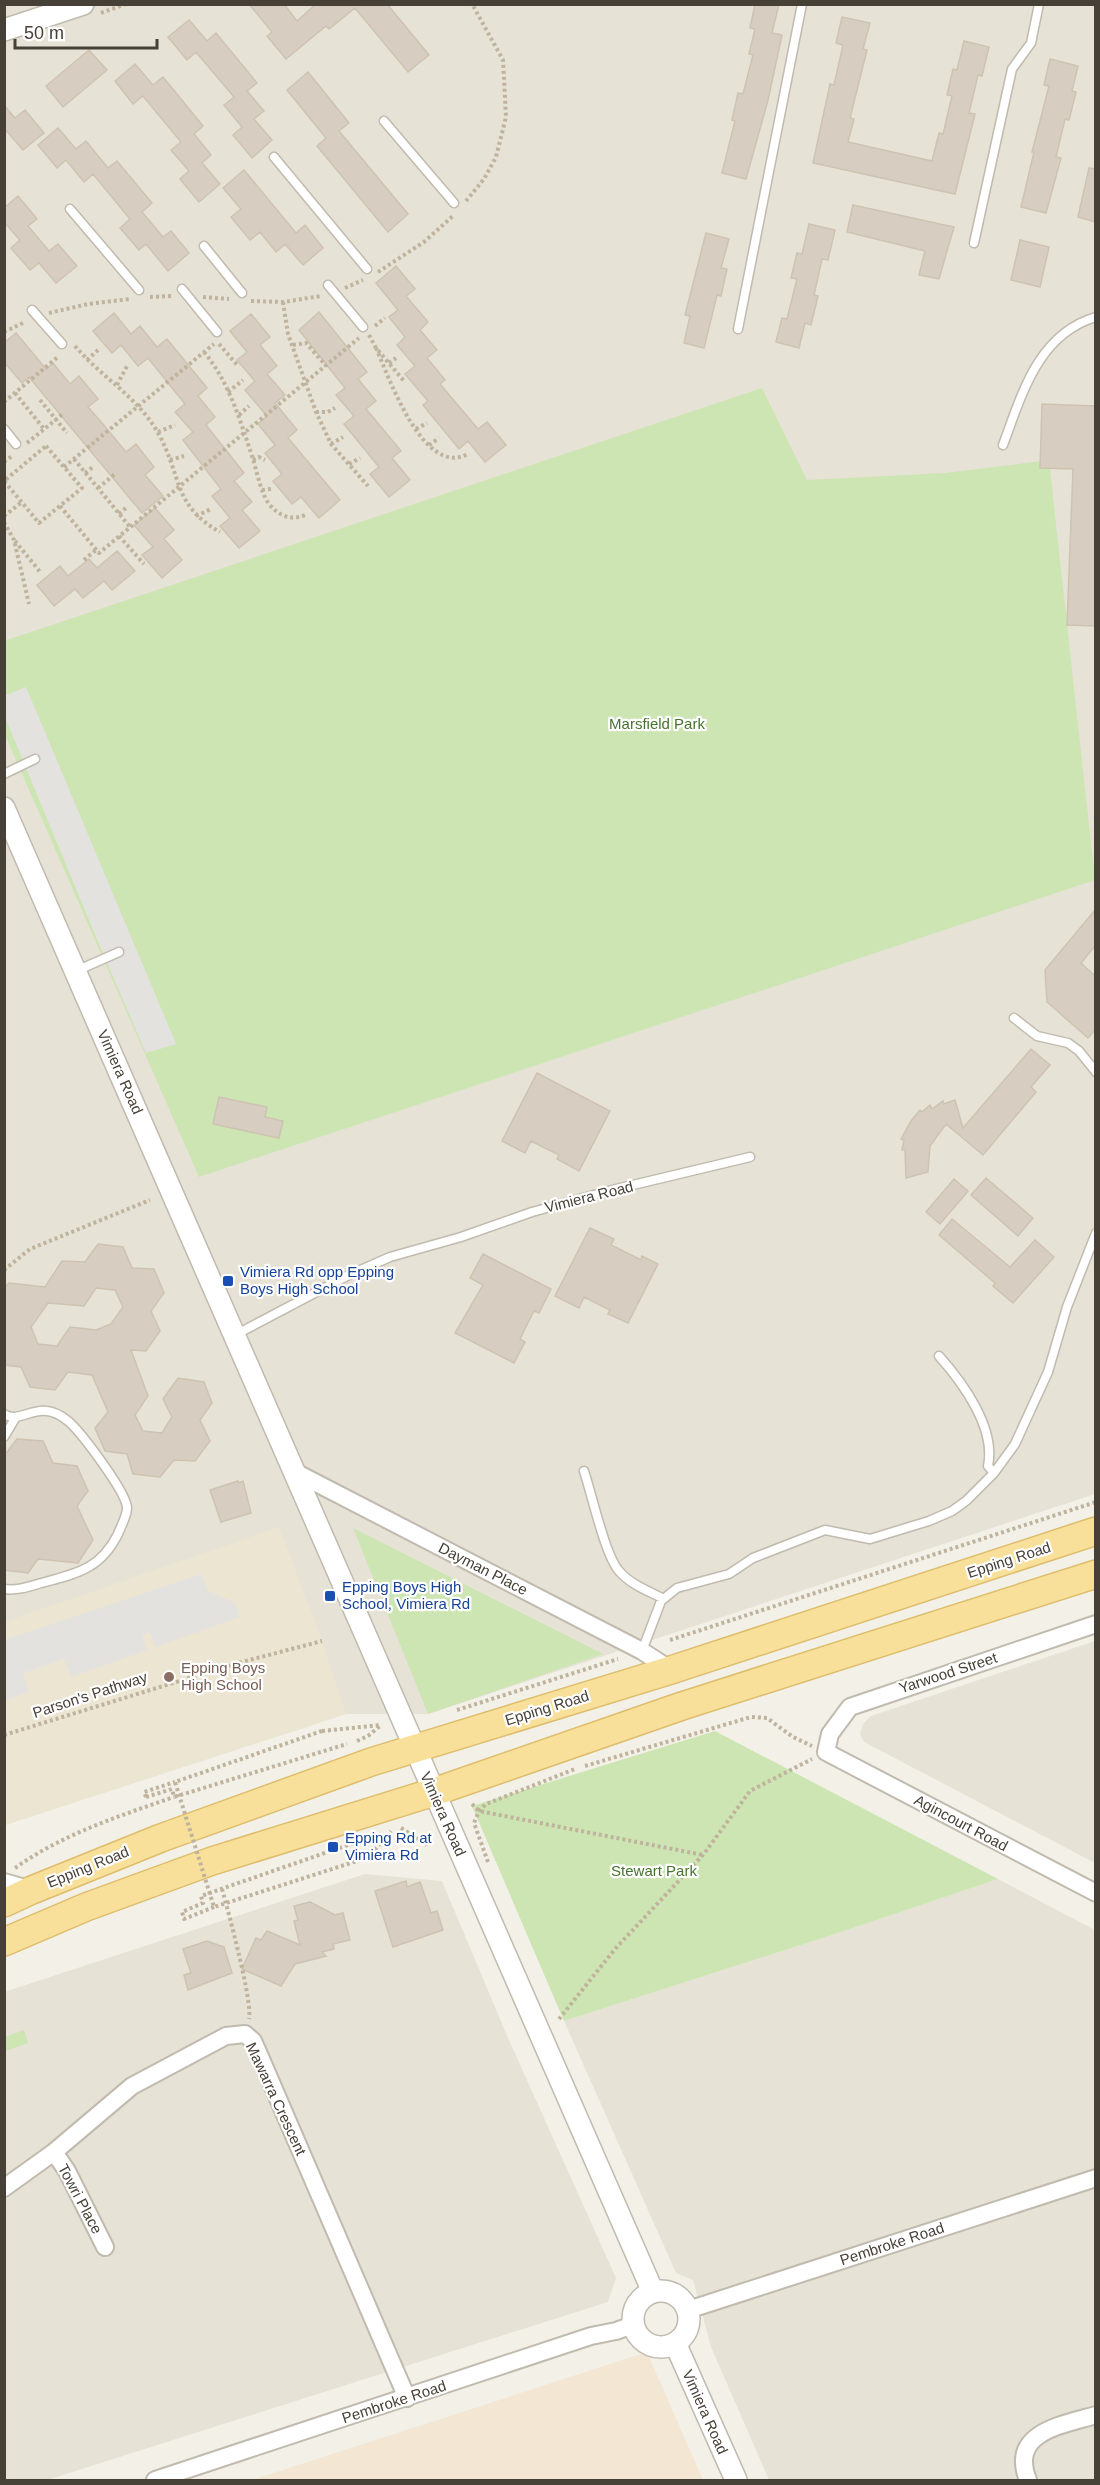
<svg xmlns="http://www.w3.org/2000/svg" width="1100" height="2485" font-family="Helvetica,sans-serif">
<rect width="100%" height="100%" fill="#f3f0e8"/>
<path fill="#e6e2d6" d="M4 5H1095V1494L428 1714H346L5 1825Z
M1095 1641V1863L864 1742 860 1734 863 1724 871 1716Z
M365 1874 442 1881 508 2038 616 2278 608 2302 47 2480H5L4 1992Z
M998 1879 1095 1930V2480H769L711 2347 693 2280 676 2273 564 2021 838 1933Z"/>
<path fill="#f3e7d4" d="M647 2352 703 2480H252Z"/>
<path fill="#ebe5d2" d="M279 1527 322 1641 346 1714 5 1825 4 1622Z"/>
<path fill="#cde5b3" d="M762 388 807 480 945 473 1049 460 1095 880 199 1177 5 735 4 641Z
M353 1528 603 1654 428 1714Z
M715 1731 998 1879 838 1933 564 2021 472 1806Z
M24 2030 28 2043 5 2051V2037Z"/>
<path fill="#e4e2df" d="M26 687 176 1044 146 1053 96 937 5 717 4 696Z
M201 1574 208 1591 235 1603 240 1617 155 1647 150 1632 142 1635 147 1650 71 1677 64 1659 23 1673 29 1692 5 1700V1640Z"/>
<path fill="#d7cec1" stroke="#cec3b1" stroke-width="1.5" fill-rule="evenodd" d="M249 4H284L297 21 316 4H387L429 55 408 72 355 8 329 29 326 26 286 59 267 36 272 32Z
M755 4H779L772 33 782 35 768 100 746 179 722 173 735 121 732 120 738 93 743 94 753 55 749 54 755 29 750 28Z
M842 17 870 23 863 49 867 50 850 118 854 119 848 142 932 161 939 133 943 134 952 96 947 95 953 69 957 70 964 41 989 47 982 76 978 75 969 113 975 114 955 194 813 163 830 84 834 85 843 45 836 43Z
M189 20 207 41 216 33 257 83 247 91 264 111 254 119 272 140 252 158 233 135 242 127 224 105 234 97 196 52 187 60 168 37Z
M89 50 107 70 63 107 46 86Z
M1050 59 1078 66 1072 91 1076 92 1069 120 1065 119 1056 157 1061 158 1046 213 1021 207 1034 152H1032L1049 86 1044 85Z
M135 64 153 85 163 77 203 126 194 134 211 155 202 163 220 184 199 202 180 179 189 171 171 150 181 142 143 96 133 104 115 81Z
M308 72 349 123 339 131 408 214 388 232 317 146 326 138 287 90Z
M4 105 15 118 25 110 44 133 23 150 4 128Z
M58 128 76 149 86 141 108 168 117 161 152 203 142 212 163 237 171 231 189 253 168 271 146 244 139 250 120 228 130 219 93 174 84 182 66 160 57 168 38 145Z
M1089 168 1095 169V222L1078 217Z
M244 170 296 233 305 225 323 248 303 265 285 244 276 252 260 232 250 240 231 217 241 209 223 188Z
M18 196 37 219 28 226 49 251 58 244 77 266 56 283 39 263 30 270 11 248 20 240 4 222V208Z
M853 205 954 227 939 279 919 275 925 251 847 232Z
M809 224 835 230 828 260 822 259 814 295 818 296 811 325 805 323 799 348 776 342 782 318 787 319 797 279 791 278 797 253 802 254Z
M706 233 729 239 721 268 727 269 721 296 717 295 704 348 684 343 690 316 685 315Z
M1020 240 1049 247 1040 287 1011 280Z
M396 266 415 289 406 296 428 322 420 330 437 350 427 358 445 380 440 384 478 429 487 422 506 445 485 462 468 441 459 449 423 405 428 401 405 374 415 366 397 345 405 337 389 317 398 310 376 283Z
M319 312 367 372 358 379 376 401 366 409 401 451 392 458 410 480 389 497 370 474 379 467 344 424 354 416 336 395 345 388 299 330Z
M114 313 131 334 140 326 157 347 167 339 207 388 198 396 215 417 206 425 244 473 234 481 252 502 242 510 260 531 239 548 220 526 230 518 212 496 221 489 183 440 193 432 175 412 185 404 148 358 138 366 121 345 112 353 93 331Z
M251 314 270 337 260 345 277 366 267 374 285 395 275 403 297 430 288 438 340 500 319 518 301 497 292 504 273 481 282 474 265 453 275 445 258 424 267 416 245 390 255 381 237 360 247 352 230 331Z
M16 333 46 369 53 363 70 384 79 376 98 399 88 407 102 423 126 452 136 444 154 467 145 475 163 496 142 513 29 377 22 383 4 362V343Z
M1042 404 1095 406V626L1067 625 1073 469 1040 468Z
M155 508 174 530 164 539 182 560 162 578 142 555 153 547 134 525Z
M117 551 135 571 112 590 104 581 83 598 75 589 54 606 37 585 60 566 68 576 89 559 97 568Z
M1095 910V946L1081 963 1095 976V1030L1088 1038 1047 1002 1045 970Z
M1031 1049 1050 1065 1031 1087 1036 1092 983 1155 946 1124 930 1146 928 1172 906 1178 905 1150H902L904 1140 901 1139 911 1121 920 1110 922 1112 930 1105 932 1109 943 1101 944 1104 955 1100 963 1128Z
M537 1073 610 1111 579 1171 557 1159 559 1155 531 1141 525 1153 502 1141Z
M219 1097 267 1107 265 1117 283 1121 279 1138 213 1124Z
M986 1178 1033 1218 1018 1236 971 1195Z
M954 1179 968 1191 940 1224 926 1212Z
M952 1219 1010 1267 1035 1240 1054 1257 1013 1303 993 1286 995 1283 939 1235Z
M590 1228 614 1239 611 1245 641 1260 642 1256 658 1264 628 1323 608 1314 610 1310 584 1297 579 1308 555 1296Z
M98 1244 123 1247 132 1268 154 1269 164 1293 151 1311 160 1331 146 1351 131 1350 148 1396 135 1415 143 1431 162 1433 172 1417 163 1399 178 1378 204 1382 212 1403 200 1420 210 1441 195 1461 174 1460 160 1477 133 1474 127 1454 105 1451 95 1428 108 1412 92 1375 68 1372 55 1390 30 1387 21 1367 4 1365V1288L9 1283 45 1287 62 1261 85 1262ZM96 1288 115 1290 123 1307 111 1324 96 1330 70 1327 57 1346 38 1344 31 1327 48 1303 84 1306Z
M483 1254 551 1289 539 1313 534 1311 520 1339 525 1342 514 1363 455 1333 483 1285 470 1278Z
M17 1439 43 1441 53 1463 77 1466 88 1491 77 1506 93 1540 78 1563 38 1559 28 1573 4 1570V1456Z
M238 1481 239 1483 243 1481 251 1513 221 1522 210 1490Z
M406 1881 407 1887 420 1882 431 1913 437 1911 443 1930 393 1947 375 1891Z
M310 1902 335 1915 343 1913 350 1940 333 1944 334 1949 322 1952 326 1956 295 1964 281 1986 242 1969 256 1938 261 1940 267 1931 300 1945 294 1921 298 1920 294 1906Z
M207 1941 224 1947 232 1973 188 1990 184 1975 191 1973 183 1949Z"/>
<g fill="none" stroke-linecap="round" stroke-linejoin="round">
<defs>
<path id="service" d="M384 121 454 203
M274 157 367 269
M70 209 139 290
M974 243 1012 69 1031 43 1039 4
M204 246 242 293
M328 285 363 327
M182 289 217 332
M32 310 62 344
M738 329 802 4
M4 429 16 444
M1003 445C1022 394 1038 334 1096 317
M4 774 35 759
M76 971 119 952
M1014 1018 1037 1036 1068 1043 1079 1051 1096 1072
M235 1335 347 1276 390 1257 461 1237 532 1212 612 1190 750 1157
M4 1414C22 1426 38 1396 68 1421 81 1432 127 1493 127 1508 127 1516 121 1526 118 1534 101 1568 79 1573 45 1582 31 1586 18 1591 4 1589
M4 1437 16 1417
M584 1471C592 1495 605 1555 619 1571 630 1584 648 1591 662 1598
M994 1473 1015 1444 1048 1372 1067 1307 1096 1233
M642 1651 661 1601 677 1588 729 1574 753 1558 825 1530 870 1539 929 1521 952 1511 966 1501 994 1473 988 1466C996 1428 963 1383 939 1356"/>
<path id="minor" d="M293 1471 642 1651 671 1670
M1096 1624 850 1707 830 1734 826 1752 1096 1893
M4 1882 32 1890
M54 2152 67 2171 105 2247
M4 2188 54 2152 132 2086 226 2036 245 2034 253 2041 258 2052 407 2398
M688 2310 1096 2178
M155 2480 591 2336 616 2331 633 2325
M1028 2480C1009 2432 1062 2425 1096 2415"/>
<path id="tertiary" d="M4 30 83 4
M4 808C220 1303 437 1798 653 2292
M633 2319a28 28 0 1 1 56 0a28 28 0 1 1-56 0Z
M675 2343 736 2480"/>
<path id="primary" d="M4 1903 32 1890 161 1838 371 1762 671 1670 1096 1531
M4 1942 86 1907 212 1861 434 1792 682 1706 1096 1574"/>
</defs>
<use href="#service" stroke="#c1baae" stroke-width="11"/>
<use href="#minor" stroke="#c1baae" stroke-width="20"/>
<use href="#tertiary" stroke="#c1baae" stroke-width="24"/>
<use href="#primary" stroke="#ddbd6b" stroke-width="30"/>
<path stroke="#bfb39d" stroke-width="4" stroke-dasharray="3 3" stroke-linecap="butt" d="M101 13 126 4
M466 201 484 179 496 157 506 117 503 60 472 4
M378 272 424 242 453 216
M345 288 363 280
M150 297 172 296
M203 297 229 299
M251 301 283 302 321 296
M283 302 288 334 316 412 331 444 368 486
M49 313 88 304 130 299
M375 326 385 318
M4 332 25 322
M369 335 376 348 404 381
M219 344 238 366
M293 345 306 343 326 366
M75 346C101 377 138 397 158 433 182 475 172 505 220 532
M376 348C389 377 423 478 468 454
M204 352C229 382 240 420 252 456 257 471 260 491 269 504 279 516 291 521 305 515
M87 360 98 350
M389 363 396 358
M117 385 127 366
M228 392 243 380
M15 393 44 429
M40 400 67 433
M4 402 59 356
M316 412H328L335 408
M239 415 249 406
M416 429 427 423
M158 432 175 425
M27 443 64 413
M331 444 343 437
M429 445 439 438
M46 446 82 488 39 523 4 481Z
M74 459 130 527
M170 460 184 456
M253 460 259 457 265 460
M4 462 12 456
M349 464 360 458
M64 467 214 344
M85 473 93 467
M98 488 115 474
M262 490 271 489
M60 506 99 553 359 338
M119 514 126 508
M4 516 22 502
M196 516 211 509
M4 522 14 540 29 604
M119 536 144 564
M15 541 41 573
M84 560 96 550
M4 1270 30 1249 150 1200
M670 1640 1096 1502
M457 1710 618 1659
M322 1731 381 1725
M4 1735 238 1663 322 1641
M357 1741 368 1736 381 1725
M585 1766 751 1717 767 1718 793 1737 812 1746
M146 1797 172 1789 174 1797 347 1744
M146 1797 144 1792 175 1782
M472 1804 479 1811 703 1855
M401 1828 427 1845
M360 1860 373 1852 391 1831
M488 1862 474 1823 479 1811 486 1804 575 1769
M15 1868C63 1834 119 1816 174 1797
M222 1889C228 1910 253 2003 249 2019
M214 1907 184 1919 182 1912 203 1903 201 1896 368 1838
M559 2019 615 1949 703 1855 750 1791 812 1759"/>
<use href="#service" stroke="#fff" stroke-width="8"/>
<use href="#minor" stroke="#fff" stroke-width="16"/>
<use href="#tertiary" stroke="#fff" stroke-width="21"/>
<use href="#primary" stroke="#f8e09b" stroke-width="27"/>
<path stroke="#bfb39d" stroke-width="4" stroke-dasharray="3 3" stroke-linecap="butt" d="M322 1731 175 1782 214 1907 360 1860"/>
</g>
<g fill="#1a4fb4" stroke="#fff" stroke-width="2">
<rect x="222" y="1275" width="12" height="12" rx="3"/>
<rect x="324" y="1590" width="12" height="12" rx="3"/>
<rect x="327" y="1841" width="12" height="12" rx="3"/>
</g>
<circle fill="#8d6e63" stroke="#fff" stroke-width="2" cx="169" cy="1677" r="6"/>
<g text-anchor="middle" stroke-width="4.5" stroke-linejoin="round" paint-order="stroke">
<g font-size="15" fill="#46742d" stroke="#fff">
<text x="657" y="729">Marsfield Park</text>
<text x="654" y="1876">Stewart Park</text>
</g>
<g font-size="15" fill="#464037" stroke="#fff">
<text transform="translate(120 1072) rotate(66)" y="5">Vimiera Road</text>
<text transform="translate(589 1197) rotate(-14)" y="5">Vimiera Road</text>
<text transform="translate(1009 1560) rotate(-18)" y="5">Epping Road</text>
<text transform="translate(483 1569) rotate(27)" y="5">Dayman Place</text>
<text transform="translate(948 1673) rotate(-18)" y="5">Yarwood Street</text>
<text transform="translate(90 1695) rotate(-18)" y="5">Parson's Pathway</text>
<text transform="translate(547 1708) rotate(-17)" y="5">Epping Road</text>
<text transform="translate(443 1814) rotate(66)" y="5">Vimiera Road</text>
<text transform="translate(961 1823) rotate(28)" y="5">Agincourt Road</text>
<text transform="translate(88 1867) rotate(-22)" y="5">Epping Road</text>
<text transform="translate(276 2099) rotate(65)" y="5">Mawarra Crescent</text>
<text transform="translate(80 2199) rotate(62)" y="5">Towri Place</text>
<text transform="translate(892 2244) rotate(-18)" y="5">Pembroke Road</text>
<text transform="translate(394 2402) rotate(-18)" y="5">Pembroke Road</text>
<text transform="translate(705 2412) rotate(66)" y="5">Vimiera Road</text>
</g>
<g font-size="15" fill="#164399" stroke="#fff" text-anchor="start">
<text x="240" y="1277">Vimiera Rd opp Epping<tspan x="240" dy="17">Boys High School</tspan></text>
<text x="342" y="1592">Epping Boys High<tspan x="342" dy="17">School, Vimiera Rd</tspan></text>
<text x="345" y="1843">Epping Rd at<tspan x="345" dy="17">Vimiera Rd</tspan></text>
</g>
<g font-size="15" fill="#785e54" stroke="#fff" text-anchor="start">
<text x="181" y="1673">Epping Boys<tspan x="181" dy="17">High School</tspan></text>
</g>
</g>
<rect width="1100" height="2485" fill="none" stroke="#464037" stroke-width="12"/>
<path d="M15 39v9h142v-9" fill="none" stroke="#464037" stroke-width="3"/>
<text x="24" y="39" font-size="18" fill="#464037" stroke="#ffffff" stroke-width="4.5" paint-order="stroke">50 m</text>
</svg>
